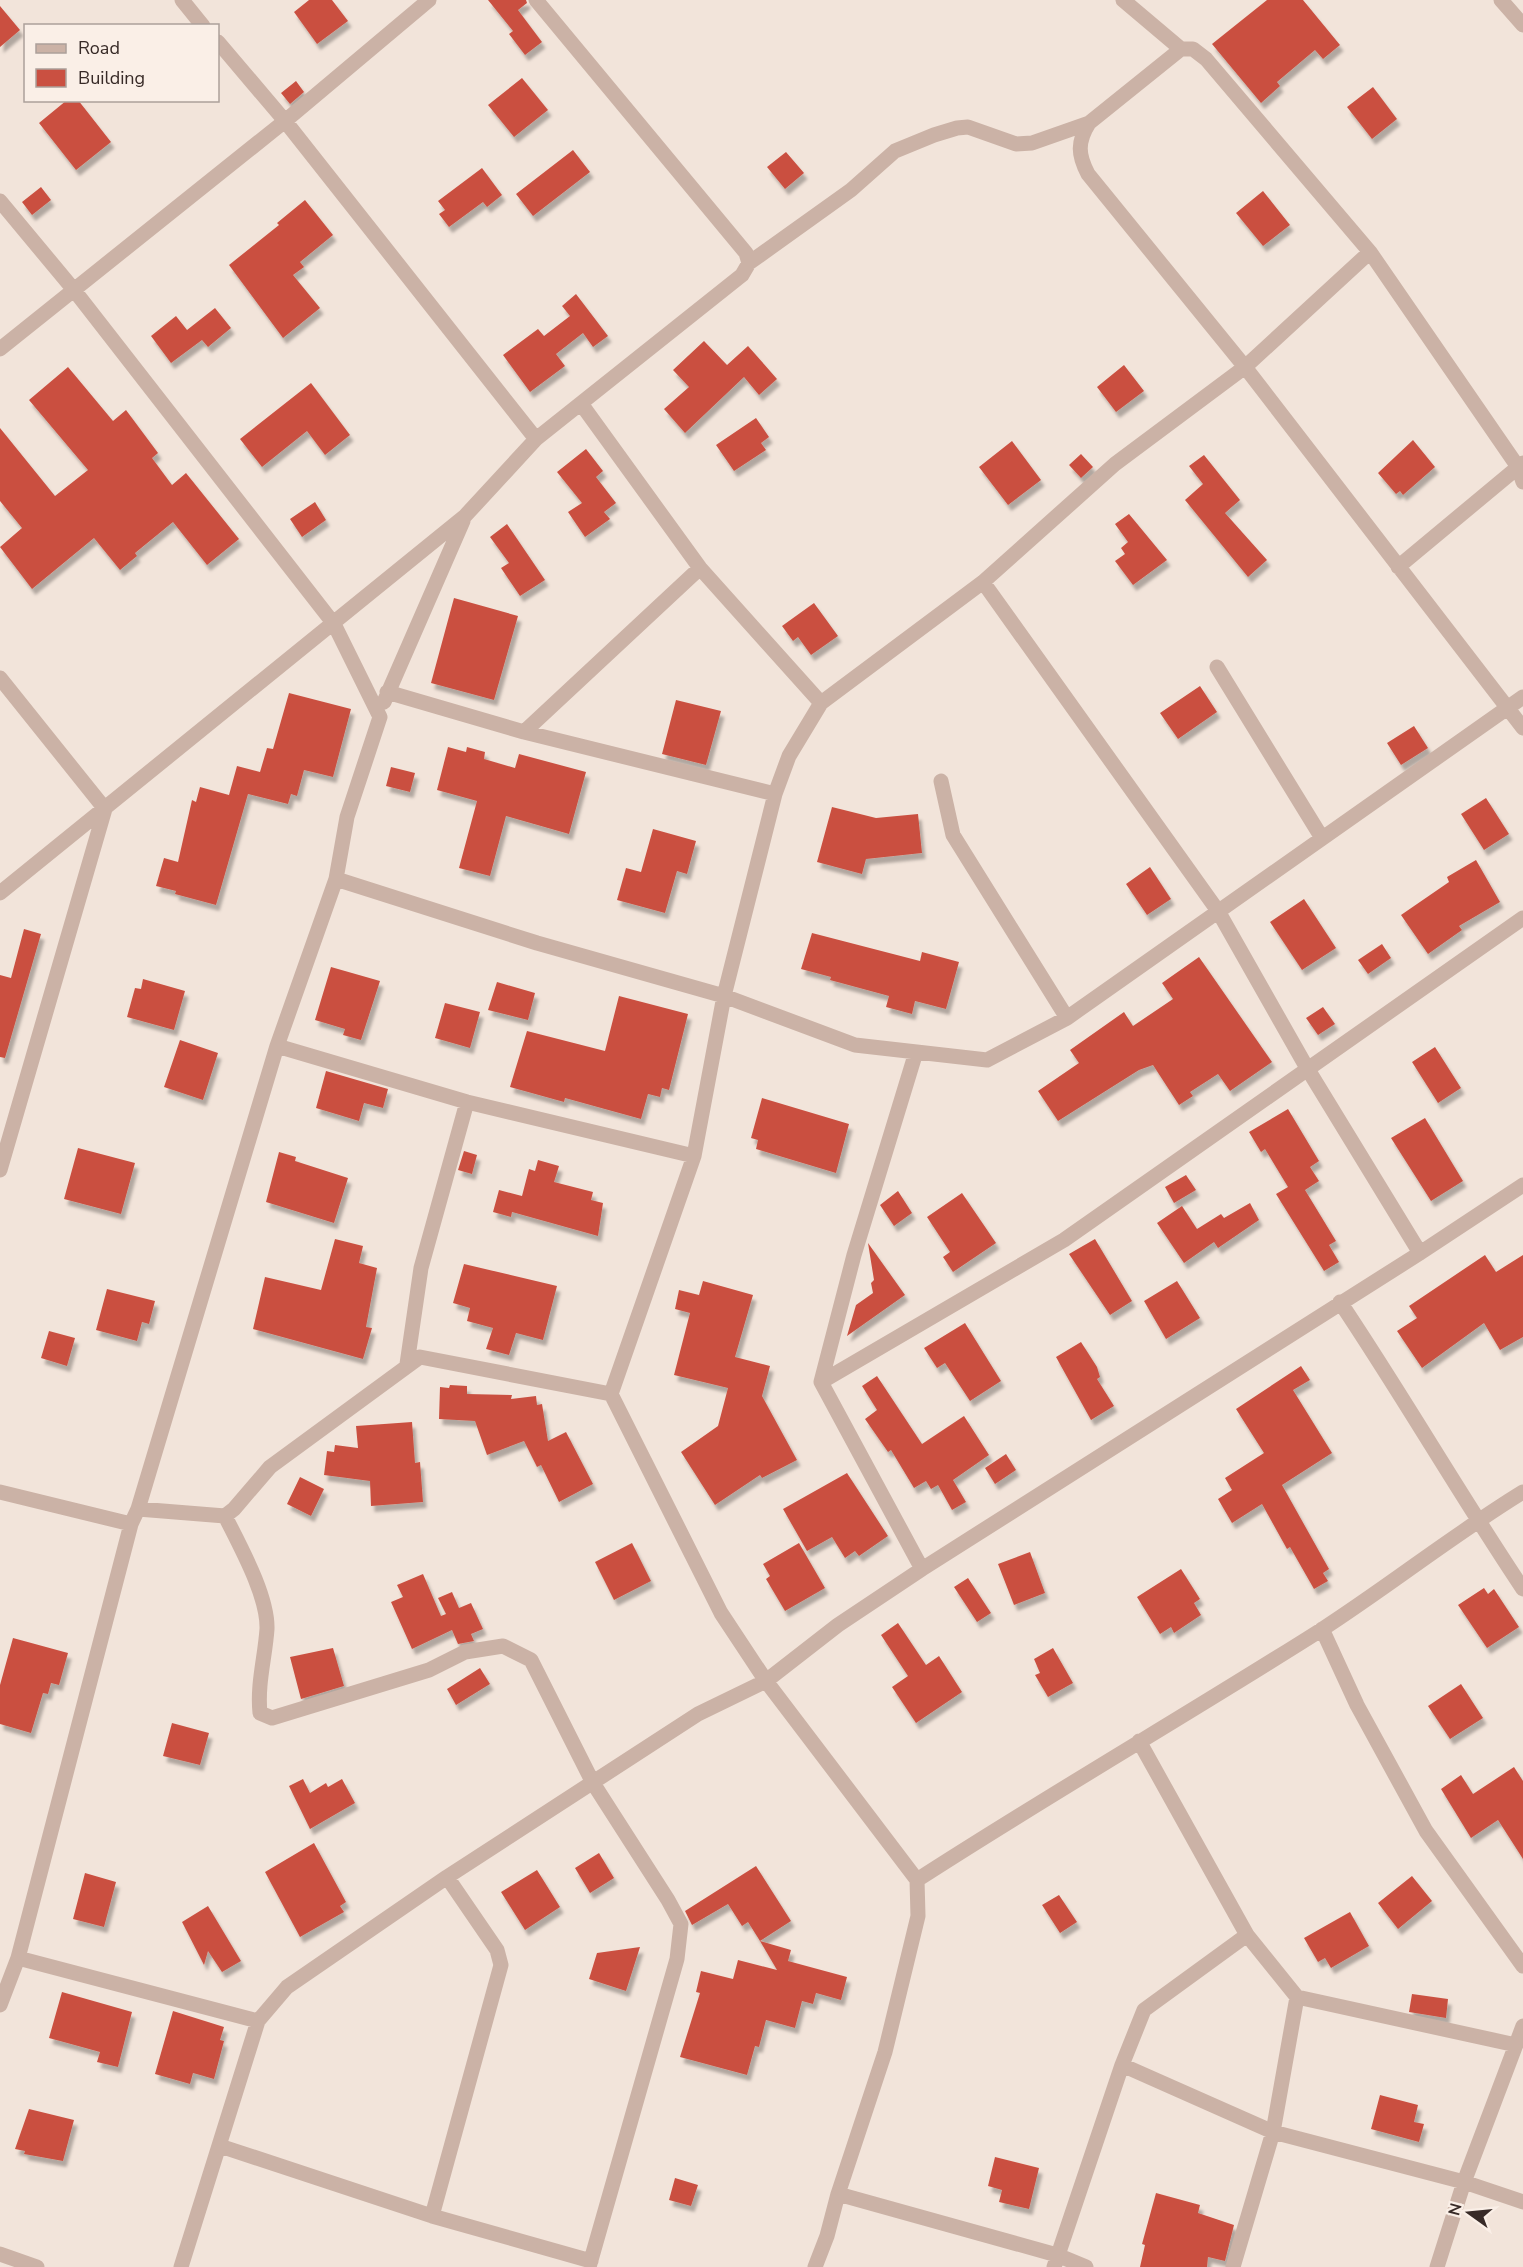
<svg xmlns="http://www.w3.org/2000/svg" width="1523" height="2267" font-family="'Nunito Sans',sans-serif">
<defs>
<filter id="shadow"><feDropShadow dx="3.5" dy="6" stdDeviation="1.5" flood-color="#0004"/></filter>
</defs>
<rect width="100%" height="100%" fill="#f2e4da"/>
<path fill="#ca5041" filter="url(#shadow)" d="M309 0H332L348 21 317 44 294 12Z
M488 0H526L527 3 518 10 542 42 525 55 509 34 513 31Z
M1267 0H1303L1340 45 1323 59 1315 50 1277 82 1280 86 1261 103 1212 44Z
M0 6 20 30 0 47Z
M522 78 548 110 514 137 488 105Z
M296 81 304 92 290 104 281 93Z
M1373 87 1397 119 1372 139 1347 107Z
M67 100H78L111 142 76 170 39 123Z
M573 150 590 172 533 216 516 194Z
M786 152 804 173 785 189 767 167Z
M482 168 502 195 487 207 483 202 449 227 439 214 445 210 438 201Z
M41 187 51 200 32 215 22 202Z
M1263 191 1290 225 1263 246 1236 213Z
M305 200 333 235 300 262 304 267 293 275 320 308 283 338 229 265 279 225 277 223Z
M576 294 608 336 593 347 583 333 556 354 565 366 530 392 503 355 538 329 544 336 570 316 562 306Z
M215 308 231 328 208 347 202 340 171 363 151 336 176 316 187 330Z
M704 341 727 365 748 346 777 379 759 395 744 377 685 433 664 409 689 387 673 370Z
M1124 365 1144 391 1116 412 1097 387Z
M68 367 113 421 126 410 158 453 152 458 172 485 186 473 239 539 207 565 173 522 135 553 137 556 120 570 94 538 32 589 0 547 22 528 0 501V428L55 496 88 470 29 400Z
M311 383 350 435 325 455 307 431 262 467 240 439Z
M756 418 769 437 761 443 766 450 734 471 716 445Z
M1413 440 1435 467 1403 495 1400 491 1396 494 1378 473Z
M1012 441 1041 480 1008 505 979 467Z
M586 449 603 471 596 477 616 503 604 512 610 519 585 537 568 512 582 503 557 472Z
M1081 454 1093 467 1081 478 1069 465Z
M1204 455 1240 500 1225 513 1267 560 1248 577 1185 500 1203 484 1189 466Z
M315 502 326 520 302 537 290 519Z
M1129 514 1167 560 1133 585 1115 561 1125 554 1121 548 1128 542 1115 524Z
M507 524 545 580 520 596 501 568 509 563 490 537Z
M454 598 518 616 494 700 431 683Z
M814 603 838 636 811 655 798 637 793 641 782 626Z
M1200 686 1217 712 1178 739 1160 713Z
M289 693 351 709 333 777 304 770 297 796 291 794 288 804 248 794 216 905 175 894 176 891 156 886 164 858 178 862 192 800 196 802 200 787 229 795 237 766 260 772 267 748 273 749Z
M676 700 721 711 706 765 662 754Z
M1414 726 1428 748 1401 765 1387 743Z
M448 747 466 752 467 747 485 752 484 759 515 768 519 754 586 772 569 834 506 816 490 876 459 868 477 801 437 790Z
M391 767 415 773 410 792 386 786Z
M1486 798 1509 834 1484 850 1461 814Z
M832 807 876 818 918 814 922 853 866 859 862 874 817 862Z
M653 829 696 841 687 874 677 871 665 913 617 900 626 868 641 872Z
M1476 860 1500 902 1459 926 1462 930 1428 954 1401 915 1449 882 1447 877Z
M1150 867 1171 899 1147 915 1126 884Z
M1304 899 1336 948 1302 970 1270 922Z
M24 929 41 934 5 1058 0 1057V975L11 978Z
M812 933 920 961 922 952 959 962 946 1009 915 1001 912 1014 886 1007 889 996 830 980 831 977 801 969Z
M1382 944 1391 958 1368 974 1358 960Z
M1199 957 1272 1062 1230 1091 1218 1074 1190 1092 1193 1096 1179 1105 1153 1065 1139 1070 1058 1121 1038 1091 1079 1063 1070 1050 1124 1012 1133 1026 1173 999 1162 983Z
M331 967 380 981 361 1040 343 1035 345 1029 315 1020Z
M143 979 185 991 174 1030 127 1017 135 988 141 989Z
M497 982 535 993 528 1020 488 1010Z
M619 996 688 1014 669 1090 662 1088 660 1097 648 1094 641 1119 565 1098 564 1102 510 1087 527 1031 605 1051Z
M445 1003 480 1012 470 1048 435 1038Z
M1323 1007 1335 1024 1318 1035 1306 1018Z
M180 1040 218 1053 203 1100 164 1087Z
M1435 1047 1461 1088 1438 1103 1412 1062Z
M326 1071 388 1089 383 1108 364 1103 359 1121 316 1108Z
M762 1098 849 1124 836 1173 756 1149 758 1140 751 1138Z
M1288 1109 1319 1161 1310 1167 1319 1181 1305 1190 1336 1241 1329 1245 1339 1262 1324 1271 1276 1194 1288 1187 1265 1149 1261 1152 1249 1132Z
M1425 1118 1463 1181 1431 1201 1391 1138Z
M78 1148 135 1163 121 1214 64 1199Z
M464 1151 477 1155 472 1174 458 1170Z
M279 1152 296 1157 295 1161 348 1178 334 1223 266 1202Z
M538 1160 559 1166 554 1182 593 1192 591 1200 603 1203 598 1236 512 1212 511 1217 493 1212 499 1190 522 1196 529 1169 535 1171Z
M1186 1175 1196 1190 1174 1203 1165 1187Z
M898 1191 912 1213 894 1226 880 1205Z
M962 1193 996 1243 953 1272 943 1257 950 1252 927 1217Z
M1250 1203 1259 1220 1218 1248 1214 1242 1184 1263 1157 1223 1182 1206 1197 1229 1221 1214 1224 1218Z
M335 1239 363 1246 359 1263 377 1268 366 1327 372 1328 363 1359 253 1329 265 1277 321 1290Z
M1095 1239 1132 1301 1110 1315 1069 1254Z
M868 1243 905 1295 847 1336 856 1305 873 1293 871 1283 874 1280Z
M1485 1255 1496 1272 1523 1255V1337L1500 1350 1484 1323 1422 1368 1397 1331 1417 1318 1409 1306Z
M464 1264 557 1286 543 1340 516 1333 509 1355 486 1349 493 1328 467 1321 470 1308 453 1303Z
M703 1281 753 1295 735 1357 770 1366 762 1396 797 1460 762 1478 760 1475 715 1505 681 1452 718 1426 728 1388 674 1375 690 1313 675 1309 679 1290 699 1295Z
M1177 1281 1200 1318 1166 1339 1144 1301Z
M107 1289 155 1301 149 1324 142 1322 137 1341 96 1330Z
M965 1323 1001 1381 970 1401 945 1363 937 1368 924 1348Z
M49 1331 75 1338 67 1366 41 1358Z
M1081 1342 1097 1367 1100 1377 1097 1379 1114 1406 1091 1420 1056 1357Z
M1301 1366 1310 1380 1293 1390 1332 1453 1282 1485 1329 1569 1323 1573 1328 1581 1314 1589 1290 1547 1287 1549 1262 1504 1232 1523 1218 1499 1232 1490 1225 1478 1264 1453 1236 1409Z
M877 1376 922 1444 964 1416 989 1455 953 1480 966 1502 952 1510 938 1485 931 1489 926 1481 914 1488 891 1450 888 1452 865 1419 877 1410 862 1386Z
M450 1385 467 1386V1394L512 1395 511 1399 536 1396 537 1405 542 1404 548 1441 566 1432 593 1484 559 1502 541 1465 537 1467 524 1441 487 1455 475 1421 439 1419 440 1387 449 1388Z
M412 1422 415 1463 420 1462 423 1502 371 1506 370 1481 324 1475 327 1451 334 1452 335 1445 358 1448 356 1426Z
M1006 1454 1016 1470 995 1484 985 1468Z
M847 1473 888 1536 859 1556 855 1551 845 1558 832 1537 807 1551 783 1509Z
M300 1477 324 1489 311 1516 287 1504Z
M632 1543 651 1581 614 1600 595 1562Z
M799 1543 825 1588 785 1611 766 1579 770 1576 763 1564Z
M1030 1552 1045 1593 1014 1605 998 1564Z
M1181 1569 1200 1599 1194 1603 1201 1615 1174 1633 1171 1627 1160 1634 1137 1597Z
M423 1574 441 1616 446 1614 438 1598 452 1592 459 1608 471 1603 483 1629 471 1634 474 1641 458 1644 452 1630 412 1649 391 1602 403 1597 397 1585Z
M968 1578 991 1613 977 1622 954 1587Z
M1484 1588 1488 1594 1494 1589 1519 1627 1487 1648 1458 1605Z
M898 1623 926 1665 939 1656 962 1692 916 1723 892 1687 908 1676 881 1635Z
M13 1638 68 1653 59 1685 51 1683 48 1694 43 1693 31 1733 0 1724V1685Z
M333 1648 344 1686 301 1699 290 1657Z
M1053 1648 1073 1683 1048 1697 1035 1675 1040 1673 1034 1659Z
M480 1668 490 1684 456 1705 447 1689Z
M1461 1684 1483 1718 1450 1739 1428 1706Z
M172 1723 209 1733 200 1765 163 1756Z
M1514 1767 1523 1781V1859L1498 1820 1471 1838 1441 1789 1461 1775 1473 1794Z
M303 1779 310 1793 326 1783 328 1787 342 1779 355 1803 310 1829 289 1786Z
M314 1843 346 1902 340 1906 344 1912 300 1937 265 1872Z
M599 1853 614 1878 590 1893 575 1868Z
M756 1866 791 1921 760 1941 748 1922 742 1926 728 1904 692 1925 685 1911Z
M537 1870 560 1907 525 1930 501 1892Z
M85 1873 116 1882 104 1927 73 1919Z
M1412 1876 1432 1901 1398 1929 1378 1903Z
M1059 1895 1077 1922 1060 1933 1042 1905Z
M208 1906 241 1961 222 1972 208 1951 204 1965 182 1922Z
M1350 1912 1369 1946 1331 1968 1325 1958 1318 1962 1304 1938Z
M760 1941 791 1950 788 1961 847 1977 841 2000 816 1993 813 2004 802 2001 795 2028 766 2020 759 2047 755 2046 747 2075 680 2057 700 1993 696 1992 701 1971 733 1979 738 1960 777 1970Z
M640 1947 626 1991 589 1979 597 1953Z
M62 1992 132 2012 118 2067 97 2062 100 2052 49 2038Z
M1412 1994 1448 1999 1446 2018 1409 2012Z
M173 2011 224 2027 220 2040 224 2041 214 2079 193 2073 190 2084 155 2074Z
M1380 2095 1418 2105 1414 2122 1424 2124 1419 2142 1371 2129Z
M29 2109 74 2120 63 2161 24 2154 25 2151 15 2149Z
M995 2157 1039 2168 1029 2209 999 2202 1002 2190 988 2186Z
M675 2178 698 2185 691 2206 669 2200Z
M1156 2193 1200 2205 1198 2213 1234 2225 1225 2261 1208 2257 1207 2267H1140L1145 2245 1142 2244Z"/>
<g fill="none" stroke-linecap="round" stroke-linejoin="round">
<path stroke="#cbb2a6" stroke-width="15" d="M182 0 203 26
M536 0 746 253 749 263
M1123 0 1181 49
M1501 0 1523 25
M218 42 285 121 536 439
M0 201 74 290 334 624 380 717 347 817 336 879 277 1046 138 1509 131 1524 18 1958 0 2005
M0 349 285 121 429 0
M582 405 700 568 821 703
M1523 482 1518 467 1370 252 1206 59 1193 49H1181L1089 123C1077 142 1078 155 1088 174L1245 367 1523 728
M1398 567 1523 463
M983 582 1218 911 1307 1068 1420 1253
M1217 667 1322 838
M0 678 105 809 0 1170
M387 692 524 732 775 794
M384 702 463 521
M524 732 700 568
M941 781 953 835 1067 1018
M336 879 537 943 724 996 855 1045 987 1060 1067 1018 1523 697
M0 893 465 516 536 439 742 275 749 263 851 190 895 151 934 135 957 128 968 127 1016 144 1032 143 1089 123
M277 1046 467 1102 694 1156
M916 1052 854 1255 821 1382 922 1569
M1340 1302C1403 1396 1460 1495 1523 1589
M407 1364 421 1268 467 1102
M821 1382 1064 1240 1523 918
M611 1394 694 1156 724 996 775 794 789 756 821 703 983 582 1115 464 1245 367 1370 252
M0 1492 131 1524
M138 1509 225 1516 234 1509 270 1467 420 1357 611 1394 721 1613 766 1681 917 1880 918 1916 885 2052 838 2194 827 2236 815 2267
M225 1516C240 1546 268 1596 267 1629 265 1658 257 1684 260 1713L272 1718 429 1670 465 1652 503 1646 531 1660 593 1783 668 1900 681 1924 677 1959 589 2267
M1322 1629 1357 1705 1426 1831 1523 1966
M1139 1741 1247 1935 1297 1997 1273 2132 1233 2267
M917 1880C1050 1794 1187 1715 1321 1630 1389 1586 1453 1535 1523 1492
M18 1958 258 2021
M1297 1997 1516 2045
M1122 2065 1273 2132 1464 2182 1523 2202
M220 2146 432 2216 591 2261
M838 2194 1057 2255 1086 2267
M432 2216 501 1965 497 1950 447 1877
M0 2254 37 2267
M181 2267 258 2021 287 1987 447 1877 698 1714 766 1681 838 1625 922 1569 1420 1253 1523 1185
M1054 2267 1122 2065 1144 2010 1247 1935
M1437 2267 1464 2182 1523 2026"/>
</g>
<rect x="24" y="24" width="195" height="78" fill="#faefe7" stroke="#aca09a" stroke-width="1.5"/>
<rect x="36" y="44" width="30" height="9" fill="#cbb2a6" stroke="#aca09a" stroke-width="1.5"/>
<text x="78" y="54" font-size="18" fill="#372a27">Road</text>
<rect x="36" y="69" width="30" height="18" fill="#ca5041" stroke="#aca09a" stroke-width="1.5"/>
<text x="78" y="84" font-size="18" fill="#372a27">Building</text>
<g transform="translate(1469 2213) rotate(285)" stroke="#faefe7" stroke-width="4.5" paint-order="stroke">
<path d="M0-4.5L10 22L0 15L-10 22Z" fill="#372a27"/>
<text y="-9" font-size="16" font-weight="bold" text-anchor="middle" fill="#372a27">N</text>
</g>
</svg>
